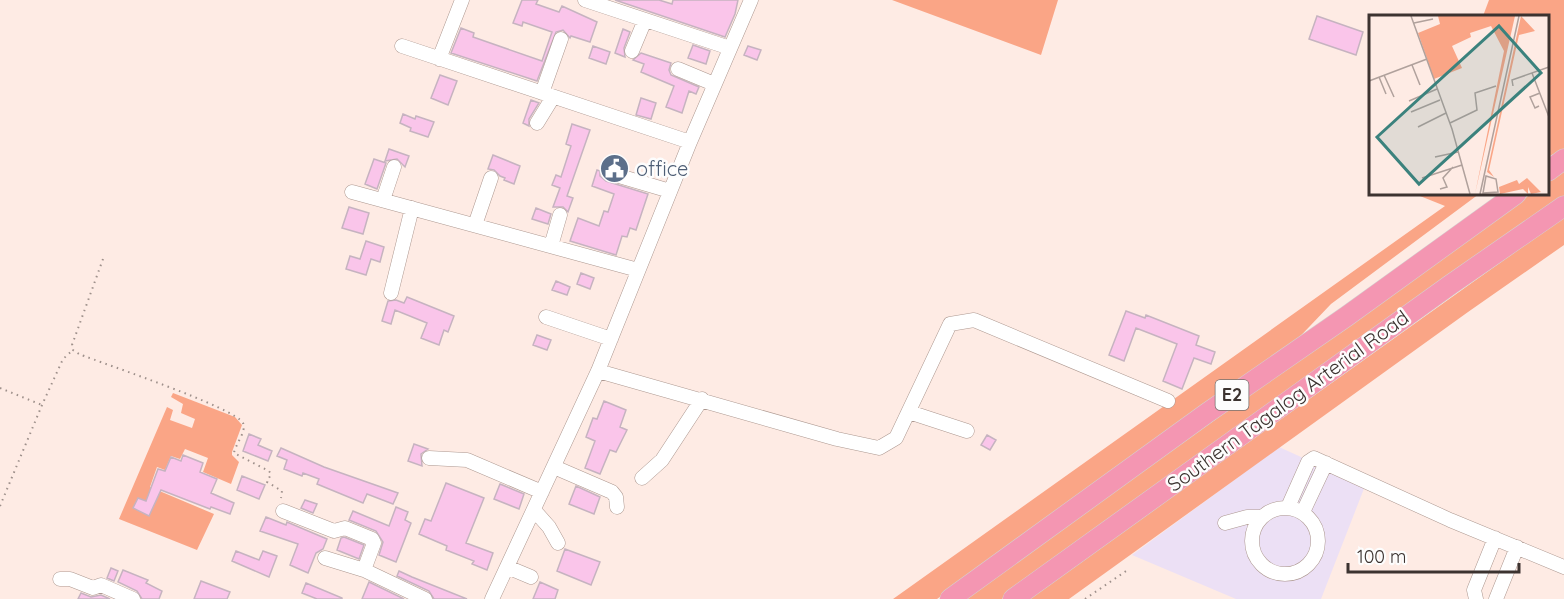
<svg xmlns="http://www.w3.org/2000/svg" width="1564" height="599" font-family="Quicksand,sans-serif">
<rect width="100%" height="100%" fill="#feebe4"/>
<path fill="#ece0f5" d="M1279 447 1365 486 1321 599H1236L1132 555Z"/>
<path fill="#faa586" d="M892 0H1058L1041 55Z
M1489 0H1564V149L1548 157V16H1483Z
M1564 170V198L1002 599H964L1531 194H1548V182Z
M1421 194H1479L1331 304 1289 348 937 599H893L1445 206 1420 196Z
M1564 217V245L1468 312 1069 599H1029Z
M173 393 235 417 242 425 232 452V455L239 462 231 484 203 472 208 458 185 449 180 459 171 456 165 470 157 467 150 487 214 514 197 550 119 519 167 407 173 410 170 420 192 428 195 419 181 413 183 404 171 397Z"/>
<path fill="#fac5ea" stroke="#c6b3c0" stroke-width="1.5" d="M522 0H538L536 4 559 12 562 6 597 22 590 42 571 36 570 38 563 30 556 32 537 81 451 53 461 28 474 33 473 37 542 61 552 32 523 22 522 26 513 23Z
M615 0H659L672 4 673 0H738L735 14 725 37Z
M1317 16 1363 32 1356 55 1309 39Z
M623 29 630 32 624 48 625 57 615 53Z
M693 45 710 51 706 64 688 58Z
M593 46 610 52 606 64 589 58Z
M748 46 761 50 757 60 744 55Z
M641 53 671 63 669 70 671 75 699 87 696 94 689 91 682 113 666 107 674 86 641 72 644 64 633 60Z
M440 75 457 81 448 105 431 98Z
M641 98 656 103 651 119 636 115Z
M531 100 539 103 529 119V126L523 123Z
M403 114 415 119 416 116 434 122 428 137 410 131 411 128 400 123Z
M572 124 590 130 567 196 573 198 568 212 563 207H553L560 188 552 185 556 175 561 177 571 146 566 144Z
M389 149 409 156 405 167 397 159 385 161Z
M493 155 520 166 514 184 504 180 505 178 500 176 494 170 488 169Z
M374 159 386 163 377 189 365 184Z
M597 170 600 171V176L606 181 648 194 636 230 630 228 627 237 622 236 616 255 570 241 578 218 599 226 604 211 608 212 614 194 592 186Z
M349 207 369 213 363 234 342 228Z
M536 208 551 214 548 224 532 219Z
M366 241 384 247 380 262 371 259 366 275 346 269 350 256 360 259Z
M581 273 594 278 590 289 577 284Z
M556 281 570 287 567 295 552 290Z
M407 297 454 316 448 332 444 330 439 345 421 338 427 323 395 310 391 324 382 321 388 301 396 300 404 303Z
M1126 311 1145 318 1146 315 1199 336 1196 345 1215 352 1211 364 1194 358 1182 389 1163 381 1177 344 1136 328 1124 361 1109 355Z
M537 335 551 340 547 350 533 345Z
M604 401 626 410 620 427 627 430 616 452 610 450 600 474 585 468 595 441 586 437 593 418 597 419Z
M249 434 261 439 258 445 272 451 268 461 243 451Z
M987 435 996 440 990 450 981 445Z
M414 444 428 449 421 454 422 466 408 461Z
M281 448 324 467 398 493 393 504 367 494 363 503 317 484 319 479 303 473 302 476 284 469 287 460 277 456Z
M183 455 203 463 200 472 217 479 211 493 234 503 230 514 211 507 210 509 161 490 149 516 133 508 138 498 146 501 158 469 165 471 171 457 181 461Z
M242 476 265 485 259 499 237 490Z
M446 483 484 498 466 543 493 553 487 570 472 564 474 561 446 550 447 546 419 534 425 519 431 521Z
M500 484 524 494 519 509 494 499Z
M576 486 600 497 594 514 569 504Z
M305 500 317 504 313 513 301 508Z
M396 507 408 512 405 520 411 523 396 562 379 555 383 542 376 531 349 520 353 511 389 526Z
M266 517 286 525 287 522 327 539 323 549 316 553 308 573 290 565 298 544 260 531Z
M344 537 364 545 359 559 337 550 341 538Z
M565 549 600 562 591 585 557 571Z
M236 551 259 560 263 551 277 556 269 577 232 561Z
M111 568 118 571 114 581 107 578Z
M123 570 148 580 146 583 162 591 159 599H142L137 591 118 582Z
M399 571 412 577 467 599H434L429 591 397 576Z
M201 581 230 592 227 599H194Z
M369 582 404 599H362Z
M540 582 558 590 555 599H533Z
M306 583 342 598V599H317L302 593Z
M81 593 91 597 101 595 110 599H78Z"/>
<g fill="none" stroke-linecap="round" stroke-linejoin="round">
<defs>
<path id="minor" d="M585 0 730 48
M402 46 690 142
M632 51 645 20
M439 59 462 0
M678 69 714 84
M542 93 561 39
M537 123 553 97
M609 173 670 191
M352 192 638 270
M383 200 394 167
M475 225 491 178
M551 246 560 215
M391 293 412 208
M546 317 611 339
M598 371 837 439 879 448 896 438 950 324 974 320 1168 401
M909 412 967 431
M429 458 467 460 542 492
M554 467 612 492 616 497 617 507
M642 478 662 460 702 399
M1288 507 1308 462 1314 458 1450 520 1564 567
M1252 541a33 33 0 1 1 66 0a33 33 0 1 1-66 0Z
M534 510 549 527 558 543
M283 511 334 531 345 528 372 539 374 543 364 570 425 599
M1303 512 1326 463
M1225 523 1247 517H1261
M325 558 364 570
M507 567 531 577
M60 579H70L93 588 101 585 133 599
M492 599 598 371 690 142 751 0
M1476 599 1474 590 1495 538
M1496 599 1517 547"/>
<path id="highway" d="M1548 171 1564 159
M950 599 1207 413 1347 316 1516 194
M1013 599 1450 285 1564 206"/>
</defs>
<use href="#minor" stroke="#ad9890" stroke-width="15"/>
<use href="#highway" stroke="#d4d2d1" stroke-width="21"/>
<path stroke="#9e908b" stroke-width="2" stroke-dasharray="1.5 4.5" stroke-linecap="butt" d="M103 259 72 345 73 350 79 354C104 364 234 407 243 423 247 431 235 445 234 453L269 471 271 474 267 482 282 491 281 498
M0 388 42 405
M0 506 42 405 63 359 73 350
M1085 599 1129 569"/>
<use href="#minor" stroke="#fff" stroke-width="14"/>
<use href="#highway" stroke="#f496b2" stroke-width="20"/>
</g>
<defs>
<symbol id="civic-disc" viewBox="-11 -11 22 22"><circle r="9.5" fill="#5c6f8a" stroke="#fdfdfd"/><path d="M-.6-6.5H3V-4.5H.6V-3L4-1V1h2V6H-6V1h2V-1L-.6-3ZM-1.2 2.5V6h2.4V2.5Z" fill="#fff"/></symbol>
</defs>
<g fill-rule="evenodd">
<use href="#civic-disc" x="598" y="152" width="33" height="33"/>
</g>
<g text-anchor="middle" stroke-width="5" stroke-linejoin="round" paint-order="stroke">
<rect fill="#fdfdfd" stroke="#76706e" stroke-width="1.5" x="1215.5" y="380" width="33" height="30" rx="4.5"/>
<g font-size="18" font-weight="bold" fill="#3c3330">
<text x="1232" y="401">E2</text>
</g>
<g font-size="20" fill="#4e5e75" stroke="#fdfdfd" text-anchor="start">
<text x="636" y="176">office</text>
</g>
<g font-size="20" fill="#3c3330" stroke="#fdfdfd">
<text transform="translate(1288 401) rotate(-36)" y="7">Southern Tagalog Arterial Road</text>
</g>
</g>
<g transform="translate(1369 15)">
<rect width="180" height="180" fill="#feebe4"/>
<path d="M69 1H146L106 179 135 36 122 11 101 18 102 22 83 31 93 53 65 64 49 18 71 9ZM152 1 166 16 150 20 120 155 125 162 118 157ZM158 163 172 177 162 179 159 172V179L154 174 131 179 130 172 148 165 150 169Z" fill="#faa586"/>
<path fill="none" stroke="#b0a19c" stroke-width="1.5" d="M42 1 83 114 101 179M45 8 64 4M43 50 51 70M163 58 180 102M15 60 25 82M10 62 17 79M0 66 58 44M144 71 143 65 180 52M40 86 68 74M170 91 166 93 161 82 171 78M42 97 71 85M81 108 108 95 106 78 127 71M49 112 77 98M66 142 89 137M117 161 127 164 129 177 114 178ZM53 163 93 150M71 174 78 172 74 163 84 152M111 179 150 1"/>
<path fill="#3b827d" fill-opacity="0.15" stroke="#3b827d" stroke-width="3" d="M130 11 172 58 50 169 8 122Z"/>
<rect width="180" height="180" fill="none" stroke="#3c3330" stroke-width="3"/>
</g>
<path d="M1348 563v9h171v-9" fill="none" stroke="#3c3330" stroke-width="3"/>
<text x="1357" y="563" font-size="18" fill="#3c3330" stroke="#fdfdfd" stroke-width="4.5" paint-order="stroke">100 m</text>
</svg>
